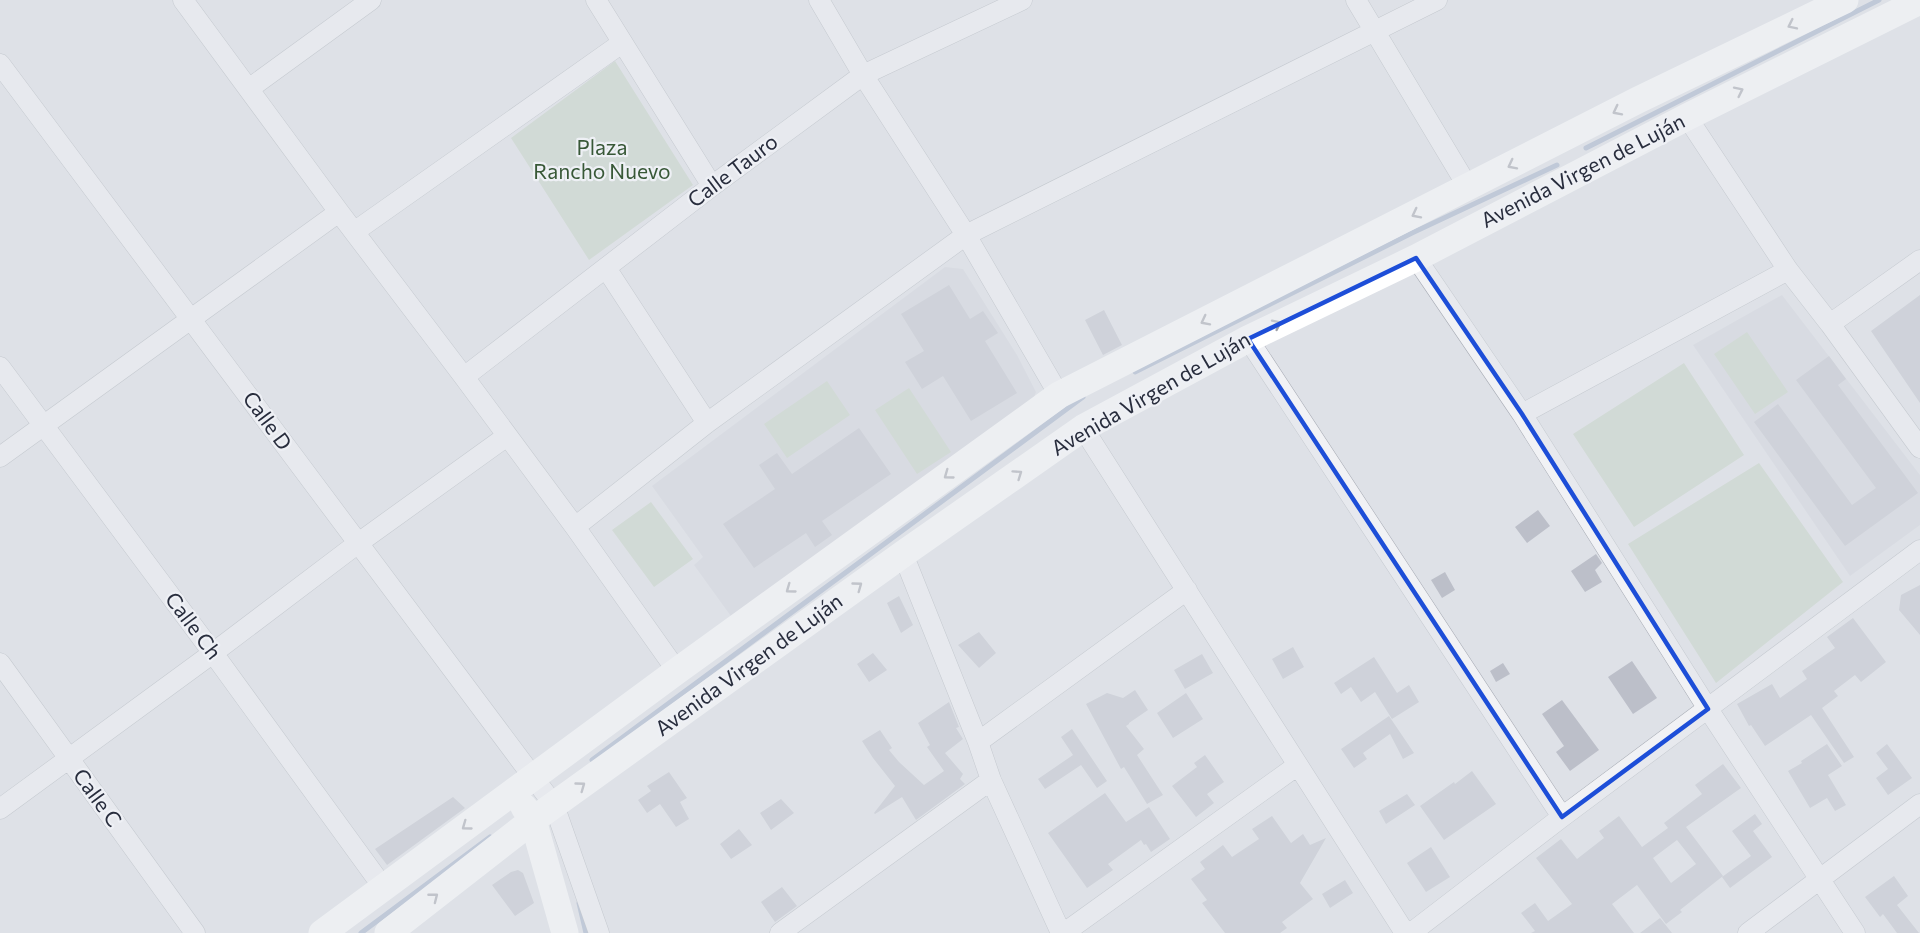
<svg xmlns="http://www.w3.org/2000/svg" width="1920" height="933" font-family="Commissioner,sans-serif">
<rect width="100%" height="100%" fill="#dee1e7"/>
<path fill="#d1d3dc" d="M945 267 963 269 1017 355 1036 392 1032 402 733 619 694 565 703 557 652 486Z
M1782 295 1920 475V525L1850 576 1693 345Z"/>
<path fill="#c2d0c0" d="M615 61 693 185 589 260 511 138Z
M1747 332 1788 392 1755 414 1714 354Z
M1684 363 1744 455 1634 527 1573 434Z
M827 381 850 415 787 458 764 424Z
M909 388 951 452 917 474 875 410Z
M1759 463 1843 582 1716 683 1628 544Z
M651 502 693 559 654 587 612 530Z"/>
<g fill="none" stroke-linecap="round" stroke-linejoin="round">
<path stroke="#9baac5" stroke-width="5" d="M1586 148 1879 0
M1135 372 1412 233 1557 165
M592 760 1083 397
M579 903 586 933
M361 933 490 837"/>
</g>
<path fill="#bcbfc9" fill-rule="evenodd" d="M949 285 970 319 983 311 998 333 985 341 1017 393 971 421 943 376 922 389 905 362 924 351 901 314Z
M1920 295V403L1871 331Z
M1104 310 1122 345 1103 355 1085 320Z
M1829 356 1846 379 1838 385 1918 493 1845 546 1754 422 1778 404 1852 505 1876 488 1796 380Z
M859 428 891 474 822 521 832 535 815 547 806 533 754 568 723 524 775 489 759 465 777 453 792 474Z
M1538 510 1550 526 1527 543 1515 527Z
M1596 554 1602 563 1595 570 1602 582 1585 592 1571 571Z
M1445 572 1455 590 1442 598 1431 580Z
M1920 585V635L1899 610 1901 595Z
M899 596 913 625 901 633 887 603Z
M1853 618 1886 662 1861 682 1855 675 1834 691 1838 696 1822 708 1854 757 1844 763 1811 715 1765 746 1751 725 1749 726 1737 704 1772 684 1780 698 1807 679 1802 671 1835 648 1827 637Z
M979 632 996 653 979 668 958 645Z
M1293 647 1304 667 1283 679 1272 659Z
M873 653 887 670 869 682 857 664Z
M1202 654 1213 673 1185 689 1174 670Z
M1374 657 1397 693 1409 685 1419 702 1392 719 1375 692 1361 702 1351 687 1341 694 1334 683Z
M1632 661 1657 698 1633 714 1608 677Z
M1503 663 1510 674 1496 682 1490 671Z
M1135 690 1148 710 1129 723V724L1126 726 1144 749 1137 755 1163 795 1147 804 1124 767 1121 769 1086 704 1107 693 1123 698Z
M1186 693 1203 719 1173 738 1157 713Z
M1562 700 1599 750 1570 771 1556 752 1564 746 1542 714Z
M949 702 959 727 956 728 963 739 945 753 963 774 960 779 965 784 916 820 902 797 875 814 874 813 895 786 873 758 862 741 880 730 892 748 889 750 899 762 924 785 944 771 927 747 930 745 918 723Z
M1389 716 1414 753 1403 759 1390 734 1363 753 1367 759 1354 768 1341 749Z
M1072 729 1107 781 1097 788 1081 765 1045 789 1038 779 1073 755 1061 737Z
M1827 744 1842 766 1828 775 1846 805 1835 811 1827 798 1810 808 1788 771 1802 763 1801 761Z
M1887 744 1912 778 1888 795 1876 778 1888 769 1876 753Z
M1205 755 1224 782 1207 794 1214 803 1196 817 1172 786 1197 767 1194 763Z
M1723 764 1741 788 1686 827 1723 876 1680 910 1682 912 1666 924 1637 885 1612 904 1634 933H1531L1535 931 1521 913 1535 903 1548 921 1572 904 1536 858 1561 839 1577 859 1604 838 1599 831 1619 816 1642 847 1668 828 1664 823 1702 794 1695 785ZM1677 840 1696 864 1671 883 1653 858Z
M1472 771 1496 804 1444 840 1420 806 1454 782 1455 784Z
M669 772 687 798 680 802 689 819 676 827 660 804 647 813 638 800 651 791 647 786Z
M1105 793 1126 822 1149 807 1170 839 1151 852 1146 844 1144 845 1141 840 1108 864 1113 870 1087 888 1048 833Z
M1407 794 1415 805 1386 824 1379 811Z
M453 797 465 808 387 865 375 849Z
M781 799 794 813 771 830 760 813Z
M1755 814 1762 824 1753 831 1772 857 1730 888 1722 877 1751 856 1732 831Z
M1272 816 1291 843 1303 834 1310 845 1326 838 1300 883 1313 899 1282 922 1287 928 1280 933H1225L1202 903 1207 900 1191 879 1205 869 1200 862 1223 845 1232 857 1259 839 1252 829Z
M739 829 752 845 731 859 720 844Z
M1431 847 1450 877 1426 892 1407 863Z
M518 870 523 873 534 903 515 916 492 885 511 872Z
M1894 876 1908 896 1897 905 1919 933H1897L1883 914 1880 917 1865 897Z
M1345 880 1353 893 1330 908 1322 894Z
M782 887 797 906 775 922 761 902Z
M1660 918 1672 933H1640Z"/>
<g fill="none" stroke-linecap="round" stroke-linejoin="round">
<defs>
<path id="street" d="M183 0 339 212 464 377 575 527 677 671
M596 0 712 186
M819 0 863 75 966 235 1059 395
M1356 0 1468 187
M0 64 554 805 599 933
M250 88 371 0
M1687 117 1788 270 1830 324 1920 448
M354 232 622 43
M1416 258 1522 414 1708 709 1855 933
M606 268 707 423
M1830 324 1920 260
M1248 339 1562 817
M0 367 213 653 383 887
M464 377 712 186 863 75 1022 0
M1522 414 1788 270
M1083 428 1405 933
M0 457 339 212
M575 527 707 423 966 235 1437 0
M903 554 978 742 991 780 1061 933
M0 663 195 933
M978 742 1187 590
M0 809 213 653 357 544 507 436
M780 933 991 780
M1064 933 1298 765
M1411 933 1562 817 1920 550
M1748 933 1920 804"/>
</defs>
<use href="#street" stroke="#a7abb4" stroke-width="21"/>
<use href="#street" stroke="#f1f2f5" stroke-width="20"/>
<path stroke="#fff" stroke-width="27" d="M524 807 533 820 565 933
M322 933 677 671 1059 395 1638 100 1845 0
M388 933 533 820 903 554 1083 428 1248 339 1416 258 1687 117 1920 1"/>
</g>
<defs><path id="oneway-chevron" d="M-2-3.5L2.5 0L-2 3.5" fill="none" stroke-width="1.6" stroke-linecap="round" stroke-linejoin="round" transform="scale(1.5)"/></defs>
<g stroke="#9ea0a8">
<use href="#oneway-chevron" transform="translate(1792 25) rotate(154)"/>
<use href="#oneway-chevron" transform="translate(1739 91) rotate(-26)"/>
<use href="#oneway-chevron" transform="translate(1617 111) rotate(153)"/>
<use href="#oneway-chevron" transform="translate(1512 165) rotate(153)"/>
<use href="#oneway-chevron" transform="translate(1416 214) rotate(153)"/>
<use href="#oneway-chevron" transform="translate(1205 321) rotate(153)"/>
<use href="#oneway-chevron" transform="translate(1277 324) rotate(-26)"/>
<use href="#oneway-chevron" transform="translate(1018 474) rotate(-35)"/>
<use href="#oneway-chevron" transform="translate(948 475) rotate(144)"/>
<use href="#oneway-chevron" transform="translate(858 586) rotate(-36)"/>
<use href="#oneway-chevron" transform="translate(790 589) rotate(144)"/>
<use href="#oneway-chevron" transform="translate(581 786) rotate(-36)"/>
<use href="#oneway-chevron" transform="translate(466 826) rotate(144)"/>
<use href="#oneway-chevron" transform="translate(434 897) rotate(-38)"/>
</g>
<path d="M0 0H1920V933H0ZM1416 258 1522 414 1708 709 1562 817 1248 339Z" fill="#dee1e7" fill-opacity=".55" fill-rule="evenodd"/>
<path fill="none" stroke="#1d4ed8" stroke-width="4.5" stroke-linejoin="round" d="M1416 258 1522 414 1708 709 1562 817 1248 339Z"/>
<g text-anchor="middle" stroke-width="4.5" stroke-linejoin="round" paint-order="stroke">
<g font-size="21" fill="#385837" stroke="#eef0f5">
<text x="602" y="155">Plaza<tspan x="602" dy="24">Rancho Nuevo</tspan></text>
</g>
<g font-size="21" fill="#282d3d" stroke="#eef0f5">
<text transform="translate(733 171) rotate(-37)" y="7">Calle Tauro</text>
<text transform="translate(1583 171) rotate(-27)" y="7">Avenida Virgen de Luján</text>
<text transform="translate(1151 394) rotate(-30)" y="7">Avenida Virgen de Luján</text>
<text transform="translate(267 421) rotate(54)" y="7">Calle D</text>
<text transform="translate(193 626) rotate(53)" y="7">Calle Ch</text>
<text transform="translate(749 665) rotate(-36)" y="7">Avenida Virgen de Luján</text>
<text transform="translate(97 798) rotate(54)" y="7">Calle C</text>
</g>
</g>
</svg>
